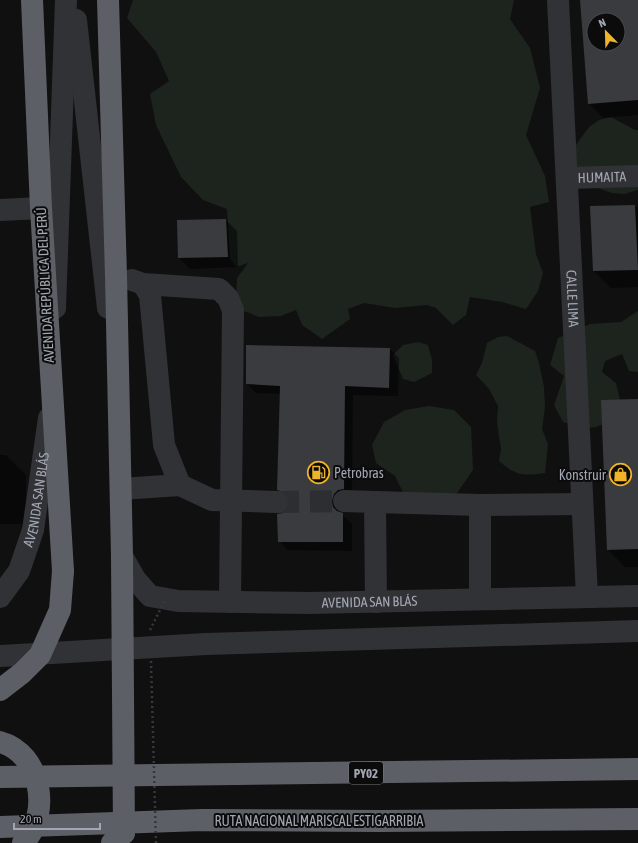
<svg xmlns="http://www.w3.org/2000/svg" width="638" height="843" font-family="'Asap Condensed',sans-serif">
<rect width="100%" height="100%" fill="#101011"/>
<path fill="#1c241d" d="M133 0H514L510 19 530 48 540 88 526 135 545 176 549 202 530 207 536 254 543 273 538 291 526 309 502 302 470 297 466 315 453 325 436 308 427 305 395 308 364 303 348 309 350 319 322 339 302 325 296 310 281 316 259 317 244 311 236 298 237 278 248 263 236 267 230 259 227 209 203 200 181 177 156 125 150 94 169 81 156 52 127 18Z
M611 117 635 130H638V190L624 194 612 193 589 185 572 163 573 149 589 127 599 120Z
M638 311V372L629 371 622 354 605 361 602 372 616 383 621 405C599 432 596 431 563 422L554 405 564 376 550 365 558 338 590 324 621 322Z
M507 336 535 351 539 363 544 387 545 407 542 429 548 444 545 473C522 476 517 476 499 461L501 449 497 423 498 406 489 389 476 375 482 363 487 343 498 337Z
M418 342 428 345 432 360V373L414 382 403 379 393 355 403 345Z
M429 406 454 410 471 427 473 470 457 493 428 502 403 492 395 476 376 463 372 445 384 422 405 410Z"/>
<path fill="#0007" fill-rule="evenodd" d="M581 0H638V115L603 118 589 103ZM594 20H618V44H594Z
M635 206 638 208V287L611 288 594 271 591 207Z
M226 220 237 231 238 267 190 269 179 258Z
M247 346 390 349 399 358 398 396 353 395 352 498 340 511 341 514 352 524V551L288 550 279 541 283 514 288 509 290 499 278 489 281 394 256 393 247 384Z
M638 400V567H625L608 550Z
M0 455H6L26 475V524H0Z"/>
<path fill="#3a3b3e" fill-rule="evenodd" d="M580 0H638V100L588 104ZM594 20H618V44H594Z
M635 205 638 270 593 271 590 206Z
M226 219 228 257 178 258 177 220Z
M246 345 390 348 389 388 345 386 344 489 338 490 334 494 332 501 333 507 337 511 343 513V542H278L277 514 283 513 287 509 289 502 288 496 284 492 277 490 280 386 246 384Z
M638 399V549L607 550 601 400Z"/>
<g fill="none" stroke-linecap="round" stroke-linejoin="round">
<path stroke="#2d2e31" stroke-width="22" stroke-dasharray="22 11" stroke-linecap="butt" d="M277 502 344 501"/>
<g stroke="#313236" stroke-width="22">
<path id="s1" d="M558 0 587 597"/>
<path d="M76 20 108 308"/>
<path id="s2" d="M567 178 638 176"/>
<path d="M0 210 41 208"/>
<path d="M132 280 143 284 150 295 164 445 180 485 212 500 277 502"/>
<path d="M143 284 219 289 228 298 233 310 230 602"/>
<path d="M55 308 66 0"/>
<path d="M121 489 180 485"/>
<path d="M344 501 375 502 376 602"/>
<path d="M375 502 480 505V599"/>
<path d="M480 505 582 504"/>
<path id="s3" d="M122 556 135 579 150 596 178 601 309 603 638 596"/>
<path id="s4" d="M0 597 19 571 33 530 49 418"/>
<path d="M0 656 206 644 638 631"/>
</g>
<path stroke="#5d5f67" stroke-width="22" d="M32 0 41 208 63 571
M108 0 116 276 122 556
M0 777 638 769
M0 827 202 820 380 821 638 819
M112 843 124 833"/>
<path stroke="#37383d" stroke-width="2.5" stroke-dasharray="2 3" stroke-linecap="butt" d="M150 630 165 600
M151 661 156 843"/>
<path stroke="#5d5f67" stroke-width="22" d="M122 556 124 833
M0 690 22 673 40 655 60 610 63 571
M0 742C41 753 52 814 23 843"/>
</g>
<defs>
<symbol id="fuel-ring" viewBox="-11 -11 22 22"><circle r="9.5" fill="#0b0b0c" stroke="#f0b429" stroke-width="1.5"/><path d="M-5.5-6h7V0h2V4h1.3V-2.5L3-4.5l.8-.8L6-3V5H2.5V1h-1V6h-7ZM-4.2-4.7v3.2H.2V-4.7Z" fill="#f0b429"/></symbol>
<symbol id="shop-ring" viewBox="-11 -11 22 22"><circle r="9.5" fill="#0b0b0c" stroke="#f0b429" stroke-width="1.5"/><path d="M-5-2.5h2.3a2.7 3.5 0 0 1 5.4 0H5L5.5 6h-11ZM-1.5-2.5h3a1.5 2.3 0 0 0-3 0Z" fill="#f0b429"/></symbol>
</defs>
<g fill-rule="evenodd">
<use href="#fuel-ring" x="306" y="460" width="25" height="25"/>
<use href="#shop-ring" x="608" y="462" width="25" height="25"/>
</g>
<g text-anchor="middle" stroke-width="4" stroke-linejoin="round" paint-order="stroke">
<rect fill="#0b0b0c" stroke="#747880" stroke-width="1" x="349" y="762" width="34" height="22" rx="3"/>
<g font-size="13" font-weight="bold" fill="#a1a6b2">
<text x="366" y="778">PY02</text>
</g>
<g font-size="14" fill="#a1a6b2" stroke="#0b0b0c">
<text dy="5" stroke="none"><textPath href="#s2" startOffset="35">HUMAITA</textPath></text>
<text transform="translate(45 285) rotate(-93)" y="5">AVENIDA REPÚBLICA DEL PERÚ</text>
<text dy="5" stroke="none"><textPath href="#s1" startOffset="299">CALLE LIMA</textPath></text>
<text dy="5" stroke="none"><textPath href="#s4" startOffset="106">AVENIDA SAN BLÁS</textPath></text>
<text dy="5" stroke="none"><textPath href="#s3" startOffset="269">AVENIDA SAN BLÁS</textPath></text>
<text x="319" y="826">RUTA NACIONAL MARISCAL ESTIGARRIBIA</text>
</g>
<g font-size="14" fill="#a1a6b2" stroke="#0b0b0c" text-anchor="start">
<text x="334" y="478">Petrobras</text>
<text x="606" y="480" text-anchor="end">Konstruir</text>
</g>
</g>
<g transform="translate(606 32) rotate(337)"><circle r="19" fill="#0b0b0c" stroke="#47494e"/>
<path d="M0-3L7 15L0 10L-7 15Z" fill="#f0b429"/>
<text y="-6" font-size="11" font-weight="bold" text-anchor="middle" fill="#a1a6b2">N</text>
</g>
<path d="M14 823v6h86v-6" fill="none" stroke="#a1a6b2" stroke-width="2"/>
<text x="20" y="823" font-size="12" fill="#a1a6b2" stroke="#0b0b0c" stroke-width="3" paint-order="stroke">20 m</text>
</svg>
